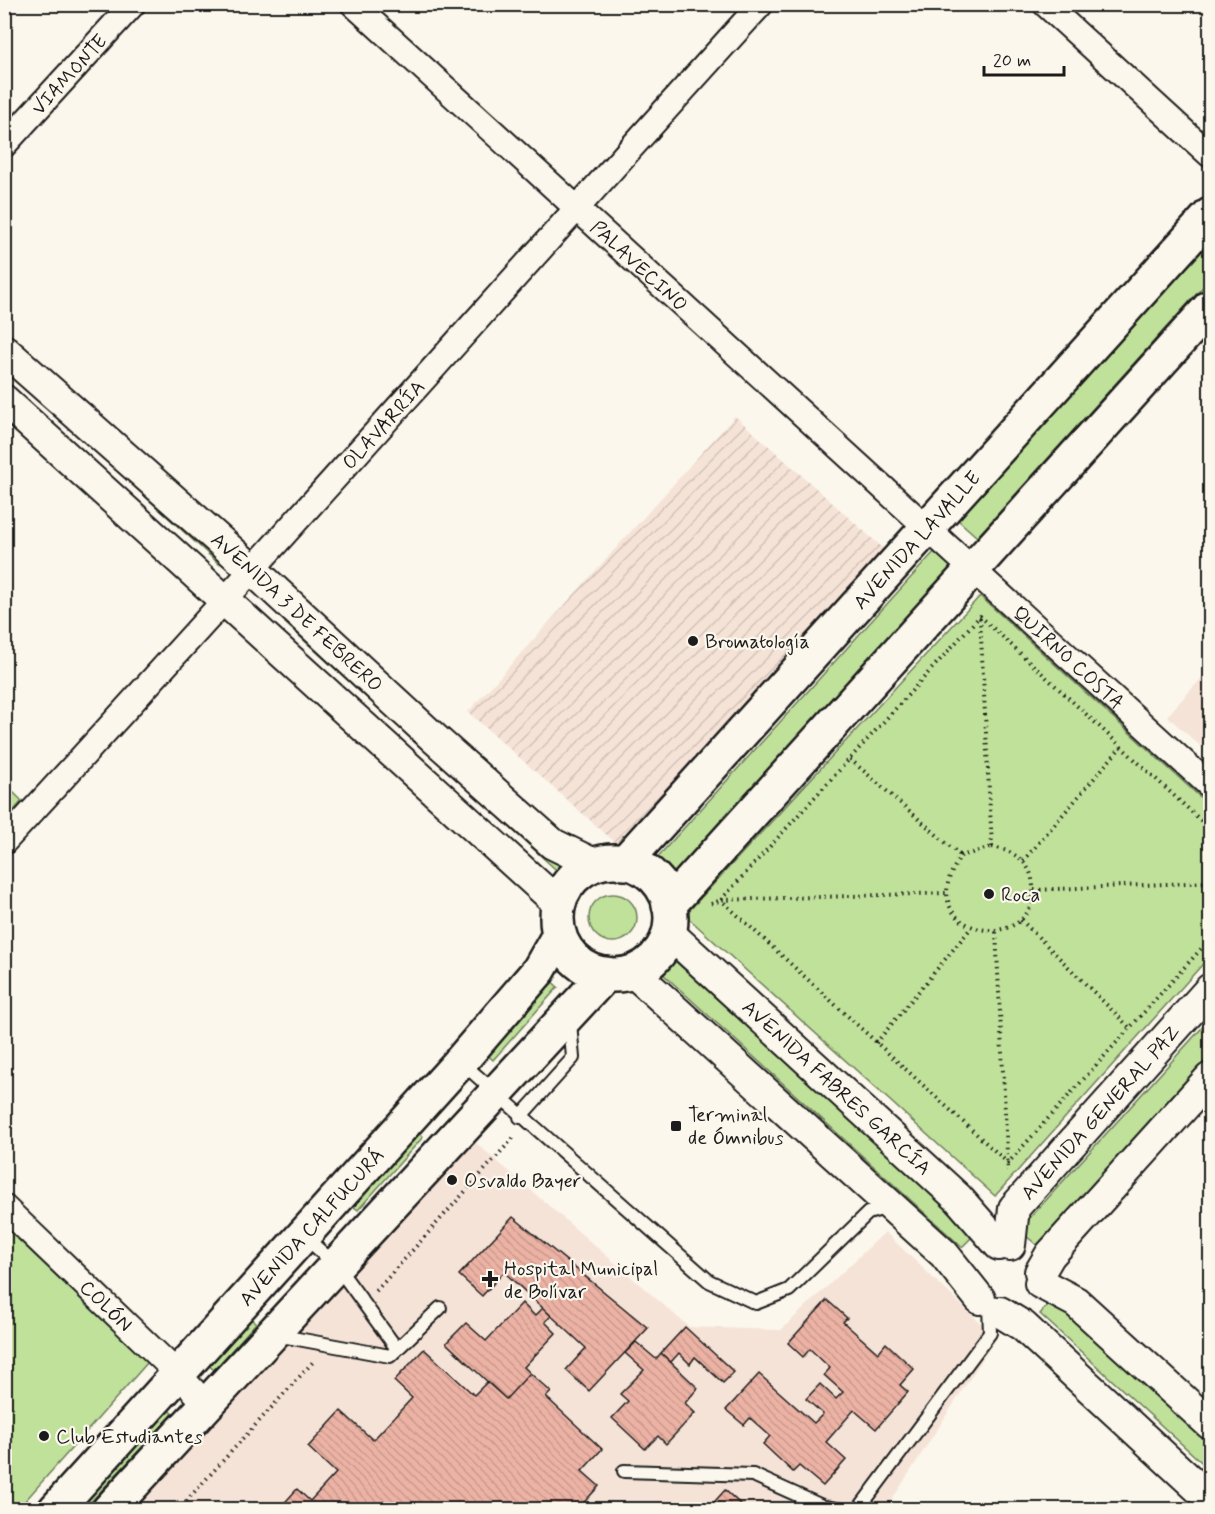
<svg xmlns="http://www.w3.org/2000/svg" width="1215" height="1514" font-family="Mynerve,sans-serif">
<defs>
<pattern id="industrial-furrows" width="10" height="10" patternUnits="userSpaceOnUse" patternTransform="scale(1.5)"><rect width="10" height="10" fill="#f6e3d7"/><path d="M-1 1l2-2M0 10L10 0M9 11l2-2" fill="none" stroke="#d2c2b8"/></pattern>
<pattern id="building-back-hatch" width="6" height="6" patternUnits="userSpaceOnUse" patternTransform="scale(1.5)"><rect width="6" height="6" fill="#ecb3a5"/><path d="M-1 5l2 2M0 0l6 6M5-1l2 2" fill="none" stroke="#ca998d"/></pattern>
</defs>
<rect width="100%" height="100%" fill="#fbf7ec"/>
<filter id="ink" filterUnits="userSpaceOnUse"><feTurbulence type="fractalNoise" baseFrequency=".0167" numOctaves="2"/><feDisplacementMap in="SourceGraphic" scale="12" xChannelSelector="R" yChannelSelector="G"/><feConvolveMatrix kernelMatrix="1 2 1 2 8 2 1 2 1" color-interpolation-filters="sRGB"/></filter>
<g filter="url(#ink)">
<path fill="#f6e3d7" d="M1210 669V755L1167 716Z
M475 1142 689 1327 781 1330 885 1232 996 1338 886 1509 132 1510Z"/>
<path fill="url(#industrial-furrows)" d="M735 416 884 549 618 845 468 712Z"/>
<path fill="#c0e19a" stroke="#6e7e5b" stroke-width="1.5" d="M1210 242V279L977 537 958 520Z
M90 446 224 559 219 564Z
M934 552 953 568 673 876 655 860Z
M980 596 1210 806V956L995 1196 685 915Z
M289 618 419 736 414 741 285 623Z
M441 755 570 873 565 878 436 760Z
M5 784 22 801 5 821 4 784Z
M589 918a24 24 0 1 1 48 0a24 24 0 1 1-48 0Z
M675 961 975 1234 962 1247 663 974Z
M550 980 558 987 493 1060 485 1053Z
M1210 1019V1056L1038 1246 1019 1230Z
M415 1130 423 1137 358 1210 350 1204Z
M4 1226 148 1362 17 1510 4 1509Z
M1052 1300 1210 1445V1470L1040 1314Z
M248 1316 256 1323 214 1370 206 1363Z
M165 1407 173 1414 84 1509H78Z"/>
<path fill="url(#building-back-hatch)" stroke="#1c1c1c" stroke-width="1.5" d="M513 1217 648 1328 589 1391 566 1370 586 1348 504 1272 482 1296 459 1275Z
M827 1300 847 1318 843 1322 878 1353 886 1343 914 1369 900 1385 908 1392 876 1429 854 1410 826 1442 846 1460 823 1486 799 1466 793 1472 763 1444 770 1436 750 1418 744 1425 726 1410 759 1374 814 1423 823 1414 806 1399 820 1384 836 1399 843 1392 824 1375 830 1368 810 1349 803 1357 788 1343Z
M522 1303 535 1316 543 1308 551 1316 545 1322 556 1333 524 1367 530 1373 506 1399 446 1343 466 1323 486 1341Z
M685 1327 734 1372 723 1383 695 1357 690 1364 679 1353 671 1362 661 1353Z
M636 1342 656 1359 661 1353 698 1388 685 1403 695 1413 666 1444 658 1436 645 1449 612 1418 628 1401 620 1394 644 1370 625 1353Z
M424 1349 474 1395 487 1382 506 1399 530 1373 551 1392 546 1397 602 1449 582 1471 599 1486 577 1510H278L297 1489 310 1501 336 1473 308 1447 341 1411 373 1440 412 1398 394 1381Z
M725 1490 747 1510H707Z"/>
<g fill="none" stroke-linecap="round" stroke-linejoin="round">
<defs>
<path id="service" d="M461 1062 709 1281 756 1303 789 1290 868 1213 888 1207
M520 1117 573 1058 570 1022
M305 1237 336 1265 397 1349
M276 1335 390 1356 440 1308
M624 1471 753 1475 824 1507 842 1510
M858 1510 990 1333 989 1307"/>
<g id="minor">
<path id="s1" d="M353 4 1210 786"/>
<path d="M1045 4 1210 155"/>
<path id="s2" d="M4 145 133 4"/>
<path id="s3" d="M4 842C260 565 508 283 761 4"/>
<path id="s4" d="M4 1207 178 1374 207 1405"/>
</g>
<g id="tertiary">
<path id="s5" d="M4 350 254 571 435 739 553 844 596 865"/>
<path d="M4 400 559 904"/>
<path id="s6" d="M669 933 958 1198 999 1245"/>
<path d="M633 972 944 1254 980 1299"/>
<path id="s7" d="M1010 1245 1014 1208 1210 989"/>
<path d="M1040 1272 1050 1255 1210 1078"/>
<path d="M1040 1283 1076 1302 1210 1424"/>
<path d="M1000 1312 1023 1326 1210 1499"/>
</g>
<g id="secondary">
<circle cx="614" cy="918" r="57"/>
<path id="s8" d="M624 863 1210 215"/>
<path d="M669 905 1210 307"/>
<path id="s9" d="M55 1510 460 1062 539 970 559 935"/>
<path d="M109 1510 606 974"/>
</g>
</defs>
<use href="#service" stroke="#1c1c1c" stroke-width="16"/>
<use href="#minor" stroke="#1c1c1c" stroke-width="28"/>
<use href="#tertiary" stroke="#1c1c1c" stroke-width="34"/>
<use href="#secondary" stroke="#1c1c1c" stroke-width="38"/>
<path stroke="#1c1c1c" stroke-width="4" stroke-dasharray="1.5 4.5" stroke-linecap="butt" d="M980 618 992 847
M850 759 961 856
M1210 829 980 616 721 900 1008 1163 1210 939
M992 847C1010 850 1028 859 1032 879 1046 953 927 942 950 876 953 869 957 862 961 856Z
M1023 861 1121 747
M1034 890 1210 882
M711 904 721 900 948 893
M1021 920 1130 1028
M996 932 1008 1172
M876 1043 971 928
M376 1291 515 1136
M178 1510 313 1362"/>
<use href="#service" stroke="#fbf7ec" stroke-width="12"/>
<use href="#minor" stroke="#fbf7ec" stroke-width="24"/>
<use href="#tertiary" stroke="#fbf7ec" stroke-width="30"/>
<use href="#secondary" stroke="#fbf7ec" stroke-width="33"/>
</g>
</g>
<g fill="#1c1c1c" stroke="#fbf7ec" stroke-width="2">
<circle cx="693" cy="641" r="6"/>
<circle cx="989" cy="894" r="6"/>
<rect x="670" y="1120" width="12" height="12" rx="3"/>
<circle cx="452" cy="1180" r="6"/>
<path d="M487 1270h6v6h6v6h-6v6h-6v-6h-6v-6h6z"/>
<circle cx="44" cy="1436" r="6"/>
</g>
<g text-anchor="middle" stroke-width="4.5" stroke-linejoin="round" paint-order="stroke">
<g font-size="20" fill="#1c1c1c" stroke="#fbf7ec">
<text dy="7" stroke="none"><textPath href="#s2" startOffset="96">VIAMONTE</textPath></text>
<text dy="7" stroke="none"><textPath href="#s1" startOffset="388">PALAVECINO</textPath></text>
<text dy="7" stroke="none"><textPath href="#s3" startOffset="564">OLAVARRÍA</textPath></text>
<text dy="7" stroke="none"><textPath href="#s8" startOffset="436">AVENIDA LAVALLE</textPath></text>
<text dy="7" stroke="none"><textPath href="#s5" startOffset="393">AVENIDA 3 DE FEBRERO</textPath></text>
<text dy="7" stroke="none"><textPath href="#s1" startOffset="969">QUIRNO COSTA</textPath></text>
<text dy="7" stroke="none"><textPath href="#s6" startOffset="228">AVENIDA FABRES GARCÍA</textPath></text>
<text dy="7" stroke="none"><textPath href="#s7" startOffset="166">AVENIDA GENERAL PAZ</textPath></text>
<text dy="7" stroke="none"><textPath href="#s9" startOffset="382">AVENIDA CALFUCURÁ</textPath></text>
<text dy="7" stroke="none"><textPath href="#s4" startOffset="142">COLÓN</textPath></text>
</g>
<g font-size="20" fill="#1c1c1c" stroke="#fbf7ec" text-anchor="start">
<text x="705" y="648">Bromatología</text>
<text x="1001" y="901">Roca</text>
<text x="688" y="1121">Terminal<tspan x="688" dy="23">de Ómnibus</tspan></text>
<text x="464" y="1187">Osvaldo Bayer</text>
<text x="504" y="1275">Hospital Municipal<tspan x="504" dy="23">de Bolívar</tspan></text>
<text x="56" y="1443">Club Estudiantes</text>
</g>
</g>
<rect width="1215" height="1514" fill="none" stroke="#fbf7ec" stroke-width="24"/>
<rect x="12" y="12" width="1191" height="1490" fill="none" stroke="#1c1c1c" stroke-width="2" filter="url(#ink)"/>
<path d="M984 66v9h80v-9" fill="none" stroke="#1c1c1c" stroke-width="3"/>
<text x="993" y="66" font-size="18" fill="#1c1c1c" stroke="#fbf7ec" stroke-width="4.5" paint-order="stroke">20 m</text>
</svg>
